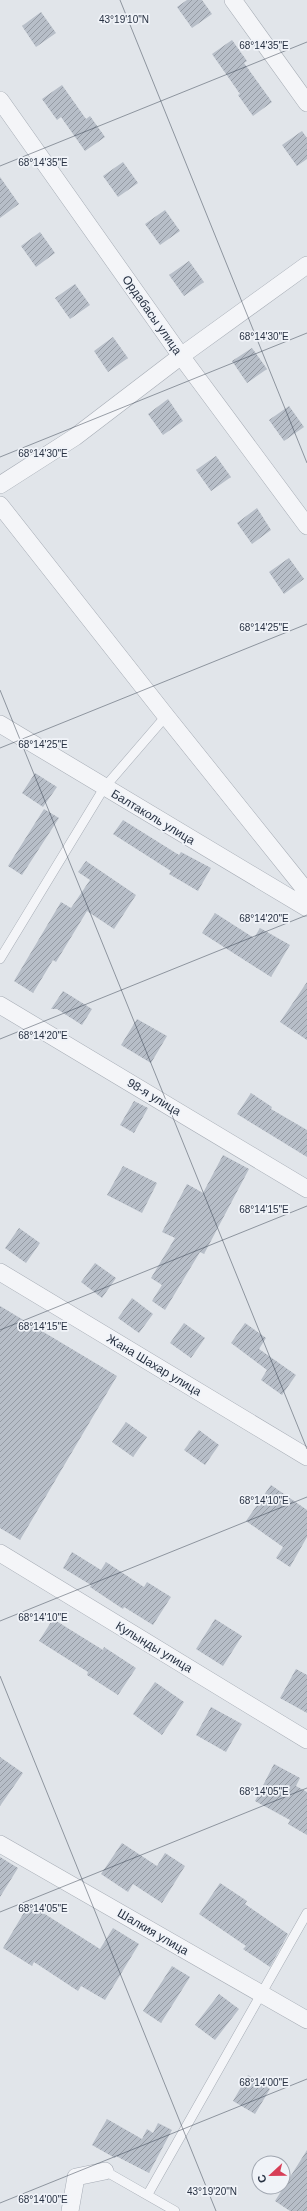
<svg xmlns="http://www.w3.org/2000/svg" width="307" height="2211" font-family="Arial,sans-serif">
<defs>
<pattern id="building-hatch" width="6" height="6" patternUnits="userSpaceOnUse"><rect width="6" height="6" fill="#b7bec8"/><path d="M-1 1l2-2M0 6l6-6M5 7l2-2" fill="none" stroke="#959ba4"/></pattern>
</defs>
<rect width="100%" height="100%" fill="#e1e5ea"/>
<path fill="url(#building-hatch)" d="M187 0H202L212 14 192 28 177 7Z
M41 12 56 33 36 47 22 26Z
M232 40 247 61 244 63 272 102 253 116 238 95 240 94 212 54Z
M62 85 86 119 90 116 105 137 85 151 61 117 57 120 42 99Z
M302 131 307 138V159L297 166 282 145Z
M123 162 138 183 118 197 103 176Z
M0 177 19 204 0 218Z
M165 210 180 231 160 245 145 224Z
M40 232 55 253 36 267 21 246Z
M189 261 204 282 184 296 169 275Z
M75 284 90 305 70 319 55 298Z
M113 337 128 358 108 372 94 351Z
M252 348 267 369 247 383 232 361Z
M168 399 183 421 163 435 148 414Z
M289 406 304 427 284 441 269 420Z
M216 456 231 477 211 491 196 470Z
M257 508 271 530 252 544 237 523Z
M289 558 304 579 284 594 269 572Z
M35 773 57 787 43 807 22 793Z
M44 809 59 818 22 875 8 866Z
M123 820 179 855 181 852 211 868 198 891 169 874 171 871 113 834Z
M86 861 136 895 114 929 87 911 56 962 53 960 33 993 14 981 61 902 71 908 90 880 78 872Z
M215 913 254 938 260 928 290 945 271 977 202 933Z
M307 982V1040L280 1022Z
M63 991 92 1009 82 1025 57 1009H51Z
M137 1019 167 1036 151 1063 121 1045Z
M251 1093 272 1107 271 1109 307 1130V1157L237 1114Z
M134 1101 148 1108 134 1133 120 1125Z
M223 1155 249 1169 204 1254 200 1252 165 1310 152 1301 162 1285 151 1278 175 1238 162 1232 187 1184 203 1193Z
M123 1166 157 1183 142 1213 107 1195Z
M19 1228 40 1243 26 1263 5 1248Z
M95 1263 116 1278 102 1298 81 1282Z
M132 1298 153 1314 139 1333 118 1318Z
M0 1306 117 1376 20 1540 0 1528Z
M184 1323 205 1338 191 1358 170 1343Z
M245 1323 266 1338 259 1349 296 1375 282 1395 261 1380 267 1370 231 1343Z
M126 1422 147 1437 133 1457 112 1442Z
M199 1430 219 1445 205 1465 184 1450Z
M271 1485 307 1510V1537L290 1567 276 1558 283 1547 246 1521Z
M72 1552 101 1570 106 1562 144 1587 147 1582 171 1597 153 1625 124 1607 123 1609 90 1587 91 1585 63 1568Z
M53 1619 103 1650 104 1647 136 1668 118 1695 87 1675 88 1672 39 1641Z
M215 1619 242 1636 223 1666 196 1649Z
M296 1669 307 1675V1713L280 1698Z
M155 1682 184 1702 162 1735 133 1714Z
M211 1707 242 1724 226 1752 196 1735Z
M0 1757 23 1773 0 1806Z
M274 1764 300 1778 296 1786 307 1792V1835L288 1824 290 1820 255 1801Z
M122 1843 157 1866 165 1853 185 1866 162 1903 133 1884 128 1892 101 1874Z
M0 1857 18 1868 0 1897Z
M220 1883 247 1901 245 1904 288 1934 270 1967 243 1949 246 1946 199 1914Z
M29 1904 100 1949 113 1928 139 1944 105 2000 81 1986 78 1991 34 1962 32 1966 3 1948Z
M172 1966 190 1977 161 2023 143 2011Z
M219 1994 239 2009 215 2040 195 2025Z
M248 2075 270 2089 255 2114 233 2101Z
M107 2119 142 2139 147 2129 153 2133 158 2123 172 2130 149 2173 116 2156 115 2158 92 2145Z
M307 2150V2211H290L275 2201Z"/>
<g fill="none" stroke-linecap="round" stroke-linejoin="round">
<defs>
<path id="service" d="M0 959 104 788 166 716
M105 2171 175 2211
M148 2194 307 1913"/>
<path id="minor" d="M233 0 307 103
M0 100 181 356 307 526
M0 485 75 437 181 356 307 265
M0 505 166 716 307 892
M0 724 307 908
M0 1005 307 1189
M0 1272 307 1457
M0 1553 307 1740
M0 1844 307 2020
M70 2211 76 2177 105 2171"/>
</defs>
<use href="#service" stroke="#a6acb5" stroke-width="10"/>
<use href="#minor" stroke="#a6acb5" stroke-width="18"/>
<use href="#service" stroke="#f4f5f8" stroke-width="9"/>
<use href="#minor" stroke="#f4f5f8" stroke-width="17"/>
</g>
<path fill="none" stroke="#283243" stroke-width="1" stroke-opacity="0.45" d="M120 0 307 463M0 166 307 42M0 457 307 333M0 690 307 1449M0 748 307 624M0 1039 307 915M0 1330 307 1206M0 1621 307 1497M0 1676 216 2211M0 1912 307 1788M0 2203 307 2079"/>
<g text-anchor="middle" stroke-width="3.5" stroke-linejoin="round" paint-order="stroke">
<g font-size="12" fill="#283243" stroke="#f0f3f8">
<text transform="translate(152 315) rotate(55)" y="4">Ордабасы улица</text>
<text transform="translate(153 817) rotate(31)" y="4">Балтаколь улица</text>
<text transform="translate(154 1097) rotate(31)" y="4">98-я улица</text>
<text transform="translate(154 1365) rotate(31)" y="4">Жана Шахар улица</text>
<text transform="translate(154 1647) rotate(31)" y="4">Кулынды улица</text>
<text transform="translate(153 1932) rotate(30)" y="4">Шалкия улица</text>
</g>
</g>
<g font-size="10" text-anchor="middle" fill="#283243" stroke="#f0f3f8" stroke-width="3.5" stroke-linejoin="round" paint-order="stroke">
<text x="124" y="23">43°19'10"N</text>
<text x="264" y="49">68°14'35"E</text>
<text x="43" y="166">68°14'35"E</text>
<text x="264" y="340">68°14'30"E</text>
<text x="43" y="457">68°14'30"E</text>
<text x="264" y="631">68°14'25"E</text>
<text x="43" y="748">68°14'25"E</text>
<text x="264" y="922">68°14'20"E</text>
<text x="43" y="1039">68°14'20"E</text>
<text x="264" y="1213">68°14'15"E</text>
<text x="43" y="1330">68°14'15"E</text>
<text x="264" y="1504">68°14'10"E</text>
<text x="43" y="1621">68°14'10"E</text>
<text x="264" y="1795">68°14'05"E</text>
<text x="43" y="1912">68°14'05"E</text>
<text x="264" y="2086">68°14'00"E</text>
<text x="212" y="2195">43°19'20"N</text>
<text x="43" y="2203">68°14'00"E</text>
</g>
<g transform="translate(271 2175) rotate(248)"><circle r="19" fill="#f0f3f8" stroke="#a0a6b0"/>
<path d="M0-3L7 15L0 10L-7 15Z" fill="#d73e57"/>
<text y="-6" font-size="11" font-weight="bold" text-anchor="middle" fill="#283243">С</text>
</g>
</svg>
